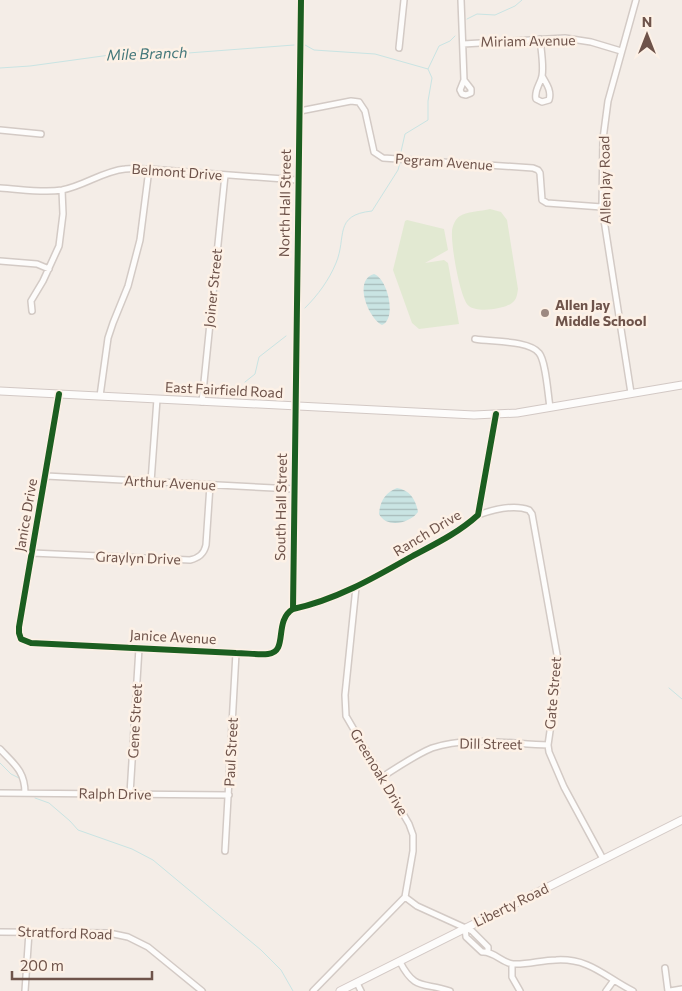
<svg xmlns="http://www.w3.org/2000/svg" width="682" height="991" font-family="Commissioner,sans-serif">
<defs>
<pattern id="water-rules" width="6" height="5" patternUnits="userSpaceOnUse" patternTransform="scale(1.25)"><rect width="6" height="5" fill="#c9e4e3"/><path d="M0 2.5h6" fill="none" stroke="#a7bbba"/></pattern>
</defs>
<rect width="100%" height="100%" fill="#f4ede7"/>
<path fill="#e2e9d2" d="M490 209 501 212 507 220 518 289C517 295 517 299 512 303 505 309 477 313 469 306 460 300 451 245 452 232 452 227 455 219 460 216 465 212 482 211 490 209Z
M407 220 444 229 448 250 425 263 444 260 448 263 459 324 419 329 412 323 393 270 405 221Z"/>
<path fill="url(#water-rules)" d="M374 274C388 279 397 319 382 325 368 318 353 280 374 274Z
M397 488C410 490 416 500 418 512 410 523 387 529 379 514 380 501 385 493 397 488Z"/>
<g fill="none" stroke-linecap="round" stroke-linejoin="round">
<path stroke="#c9e4e3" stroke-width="1" d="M467 19 477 14 495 15 515 6 522 0
M305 45 314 50 375 54 428 69 439 46 450 41 455 36
M0 68 30 66 139 51 188 53 294 45
M400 156 405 134 428 120V101L432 78 428 69
M305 308C318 295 329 280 336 263 347 237 333 215 372 211L398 170 400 163
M245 382 255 374 259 357 286 336
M669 688 682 699
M0 763 11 774 19 778
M35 798 49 803 70 821 78 830 132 849 153 860 261 950 281 970 293 991"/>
<defs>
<path id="minor" d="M461 0 464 80 460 90 462 94 466 95 471 93V89L464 80
M540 39C541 50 544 65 542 76 540 85 534 90 536 99L542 102 549 100C552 91 546 83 542 76
M463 44 565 38 591 42 621 51
M399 48 404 0
M300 111 351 101 359 102 365 111 374 152 383 158 533 168 538 170 540 173 542 200 547 203 602 207
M0 130 41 134
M0 188C20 189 42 193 62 190 84 186 103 171 125 169 133 168 141 169 149 169L297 180
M0 261 37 264 49 269
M32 311 31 301 43 281 59 246 63 214 62 190
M475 339C491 342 529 340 539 353 546 361 548 396 550 407
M631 393 602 207 603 139 608 101 636 0
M59 394 19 627V633L21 639 31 643 236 653C246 653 258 655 268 654 289 652 273 621 293 609 335 600 372 579 409 558 433 545 457 534 478 515L496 414
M100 396 108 338 113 323 128 286 140 240 149 169
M202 402 225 175
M46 476 294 489
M151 482 157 399
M478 515C492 510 514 504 529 510L532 514 558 660 557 683 548 745 549 752 564 787 603 859
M32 553 190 560C199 558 204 554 206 545L210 485
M293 609 301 0
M0 749C14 764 25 771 25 793
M382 777C398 767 415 755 432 748 468 736 510 744 548 745
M0 793 229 795
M130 794 139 648
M225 851 236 653
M405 897 417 906 472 931 488 947V952
M465 928 466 937 482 952C494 951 502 963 513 964 527 965 542 960 556 960 590 958 605 977 633 991
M0 932 109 933 128 937 148 947 202 991
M400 962C415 991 423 982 450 991
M512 964V977L520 991
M665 968 668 991
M357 983 361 991
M25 991 29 932
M313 991 405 897 413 851V835L409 824 346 716 345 695 356 587
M606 991 614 980
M670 991 682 989"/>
<path id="secondary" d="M0 391 474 415 517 413 682 385
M340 991 682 820"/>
</defs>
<use href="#minor" stroke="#d3cac5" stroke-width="8"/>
<use href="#secondary" stroke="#d2c8c4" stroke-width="9"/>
<use href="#minor" stroke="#fdfcfb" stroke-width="5"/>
<use href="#secondary" stroke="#fdfcfb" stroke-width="7"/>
<defs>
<path id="cycleway" d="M59 394 19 627V633L21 639 31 643 236 653C246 653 258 655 268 654 289 652 273 621 293 609 335 600 372 579 409 558 433 545 457 534 478 515L496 414
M293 609 301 0"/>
</defs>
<use href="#cycleway" stroke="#fdf1e6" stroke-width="9"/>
<use href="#cycleway" stroke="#1b5e20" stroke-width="6"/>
</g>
<circle fill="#9d8981" stroke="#fdf1e6" stroke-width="2" cx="545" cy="313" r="5"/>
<g text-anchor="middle" stroke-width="5" stroke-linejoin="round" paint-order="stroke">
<g font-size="14" fill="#6e534a" stroke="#fdf1e6">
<text transform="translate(528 41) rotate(-1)" y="5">Miriam Avenue</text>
<text transform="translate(444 162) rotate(4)" y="5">Pegram Avenue</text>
<text transform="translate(177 172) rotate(4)" y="5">Belmont Drive</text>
<text transform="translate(605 180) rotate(-91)" y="5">Allen Jay Road</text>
<text transform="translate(285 203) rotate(-89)" y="5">North Hall Street</text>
<text transform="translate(213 288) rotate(-84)" y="5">Joiner Street</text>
<text transform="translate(224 390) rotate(3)" y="5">East Fairfield Road</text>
<text transform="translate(170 483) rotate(3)" y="5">Arthur Avenue</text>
<text transform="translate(281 507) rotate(-89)" y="5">South Hall Street</text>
<text transform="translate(26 515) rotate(-80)" y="5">Janice Drive</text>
<text transform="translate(427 533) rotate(-31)" y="5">Ranch Drive</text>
<text transform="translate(138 558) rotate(2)" y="5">Graylyn Drive</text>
<text transform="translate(173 637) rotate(3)" y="5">Janice Avenue</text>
<text transform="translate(553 693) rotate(-85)" y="5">Gate Street</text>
<text transform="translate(135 721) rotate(-87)" y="5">Gene Street</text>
<text transform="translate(491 744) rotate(1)" y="5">Dill Street</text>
<text transform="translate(231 752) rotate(-87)" y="5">Paul Street</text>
<text transform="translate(379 772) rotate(59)" y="5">Greenoak Drive</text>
<text transform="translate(115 794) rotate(1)" y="5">Ralph Drive</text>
<text transform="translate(511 905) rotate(-26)" y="5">Liberty Road</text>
<text transform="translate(65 933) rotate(2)" y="5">Stratford Road</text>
</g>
<g font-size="14" font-weight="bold" fill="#6e534a" stroke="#fdf1e6" text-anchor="start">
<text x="555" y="310">Allen Jay<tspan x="555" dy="16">Middle School</tspan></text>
</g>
<g font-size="15" font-style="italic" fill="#43777a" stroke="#fdf1e6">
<text transform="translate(147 54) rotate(-2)" y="5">Mile Branch</text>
</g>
</g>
<g transform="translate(647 35)" stroke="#fdf1e6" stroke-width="4" paint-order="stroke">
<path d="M0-4L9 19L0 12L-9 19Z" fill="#6e534a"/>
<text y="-8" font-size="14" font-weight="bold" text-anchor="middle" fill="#6e534a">N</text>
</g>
<path d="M12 971v8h140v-8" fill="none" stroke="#6e534a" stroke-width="2.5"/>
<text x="20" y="971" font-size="15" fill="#6e534a" stroke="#fdf1e6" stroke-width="4" paint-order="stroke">200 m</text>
</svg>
